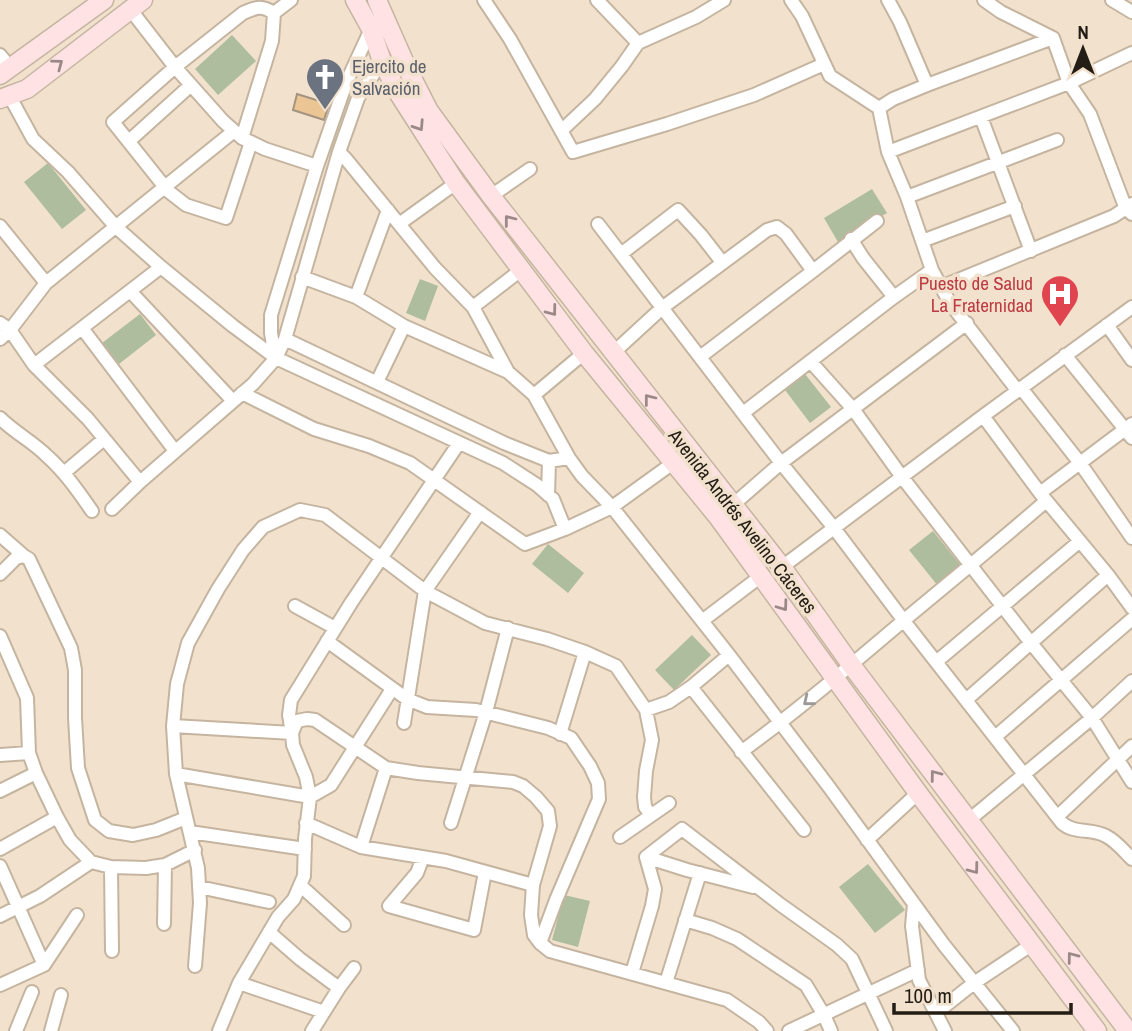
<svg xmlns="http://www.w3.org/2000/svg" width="1132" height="1031" font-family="'Archivo Narrow',sans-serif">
<rect width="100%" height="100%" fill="#f2e2cd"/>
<path fill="#adbd9d" d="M232 35 256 61 218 95 195 69Z
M48 163 86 210 62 229 24 182Z
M872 189 887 213 838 242 824 218Z
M420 279 438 286 425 321 406 313Z
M140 314 156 335 119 364 102 343Z
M805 374 831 407 810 423 785 390Z
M933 531 962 567 938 586 909 550Z
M548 544 584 573 568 593 532 564Z
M692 635 711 655 674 690 655 670Z
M868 864 905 910 875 933 839 887Z
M564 895 590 901 578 947 552 940Z"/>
<path fill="#ecc594" stroke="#a39380" stroke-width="2" d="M297 94 329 104 324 120 293 110Z"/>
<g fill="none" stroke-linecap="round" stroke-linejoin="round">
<defs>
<path id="street" d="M484 0 510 39 573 152 667 124 754 95 824 64
M597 0 638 43
M791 0 802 16 830 76 879 108 888 152 907 197 932 270 950 303 1017 390
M888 0 900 22 927 85
M984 0 1001 12 1053 38 1069 83 1090 114 1126 209 1132 214
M1112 0 1132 12
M130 9 175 67 223 121 242 138 265 149 317 166
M0 55 10 67
M9 95 33 139 68 172 116 227 161 267 233 326 276 358 503 463 537 485 553 499 565 529
M879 108 893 99 927 85 1053 38
M981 117 1031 251
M561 131 595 99 622 66 638 43 696 17 724 0
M242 138 272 41 274 13 291 0
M129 141 191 85
M251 142 226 218 186 205 168 191 113 122 175 67 243 13C257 7 261 5 274 13
M339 152 346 159 435 268 473 307 508 372 534 395 569 458 582 476 612 507 729 655 829 787 944 945 1013 1031
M888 152 1069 83 1132 53
M491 196 530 169
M907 197 1057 140
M399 224 456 183
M598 224 781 463 834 528 904 621 1062 823C1074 834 1092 828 1106 836 1116 841 1124 851 1132 859
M0 226 46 283
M851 239 863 258 894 297
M922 241 1015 206
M621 254 678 210 701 235 722 262
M302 277 356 297 404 326 508 372
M941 287 1114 216 1132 204
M130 291 233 401
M356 297 388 210
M473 307 521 270
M0 323 10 330 34 365 88 419 140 482
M1107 325 1132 360
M82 328 175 451
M0 339 10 330 46 283 234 131
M285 339 504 443 549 461 569 458
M613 353 662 308 767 230 777 227 786 234 813 271
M1065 355 1132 438
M700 357 813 271 877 221
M275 358 271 333V315L317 166 346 83 371 29
M811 362 853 409 902 477 1031 643 1092 718 1132 782
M34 365 161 267
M377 382 404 326
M1021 388 1080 463 1132 538
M242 393 314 429 369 446 410 463 525 544 565 529 612 507 673 463
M534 395 584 353
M743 413 894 297 932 270
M983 416 1040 493 1108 575 1132 608
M0 418C15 433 32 441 47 456 65 472 78 491 92 511
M65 472 104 439
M1040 493 1132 424
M548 495 549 461
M112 509 140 482 253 384 276 358 285 339 339 152 358 98 382 61
M727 510 781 463 967 323
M0 535 24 556
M782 567 983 416 1132 307
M0 574 16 558 24 556 29 559 71 648 75 670V718L78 768 95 820 109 831 133 835 156 830 186 818
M295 606 335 628
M702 621 761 576
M0 636 27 698 29 753 36 773 57 817 70 840 91 862 111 867 146 868 165 865 195 850
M327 641 407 699 427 707 476 710 548 728 571 738 590 766 598 783 599 799 556 900 540 943
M936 662 1080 541
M691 687 804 830
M966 700 1108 575
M646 710 652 740 646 771 644 797 645 807 651 815
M404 723 425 591 480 512
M173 726 292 733 289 715 291 700 351 603 459 443
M560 734 585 652
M995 737 1132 619
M741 752C797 711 850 666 903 621 951 581 999 542 1046 501
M0 755 29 753
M176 774 310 797 331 785 392 689
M0 791 36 773
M1058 816 1132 746
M969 820 1092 718 1132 681
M306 823 361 847 446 861 533 885
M451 823 486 712 508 628
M190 832 305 849
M620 837 669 803
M867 840 918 793
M361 847 386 768
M0 849 57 817
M423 857 417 873 389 906 474 930 485 872
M646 857 682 829 781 905 837 945 852 959 886 1031
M646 857 687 870 753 887
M0 866 44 965
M111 867 112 951
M301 886 344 925
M199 887 269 902
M914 904 912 926 919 980 945 1031
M0 916 40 896 91 862
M685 920 712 928 737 939 806 985 824 1015 831 1031
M164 924 165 865
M269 932 300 959 339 988
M195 966 200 903 198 868 176 774 173 726 177 684 188 643 218 589 243 550 263 527 300 510 325 515 425 591 485 623 547 639 585 652 616 666 646 710 669 702 691 687 729 655
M632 973 652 906 655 889 646 857
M239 983 324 1012
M666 983 700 873
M0 985 44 965 77 915
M936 1013 974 983 1031 945
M16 1031 32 992
M51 1031 61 995
M219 1031 239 983 278 917 294 899 304 876 305 839 310 797 306 777 293 745 292 733 297 721 307 719 315 720 386 768 418 773 513 782 523 786 536 797 548 811 550 826 533 885 531 915 534 935 540 943 550 951 727 1000 759 1022 767 1031
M312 1031 339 988 354 968
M789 1031 918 970"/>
<path id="secondary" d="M355 0 371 29 382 61 397 91 456 183 584 353 718 517 918 793 1097 1031
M377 0 407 68 429 111 491 196 782 567 852 666 1128 1031
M0 75 104 0
M0 99 27 89 143 0"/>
</defs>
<use href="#street" stroke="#c5b5a0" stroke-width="16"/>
<use href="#secondary" stroke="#c5b5a0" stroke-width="21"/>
<use href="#street" stroke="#fff" stroke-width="12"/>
<use href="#secondary" stroke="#fee2e4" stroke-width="18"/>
</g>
<defs><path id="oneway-chevron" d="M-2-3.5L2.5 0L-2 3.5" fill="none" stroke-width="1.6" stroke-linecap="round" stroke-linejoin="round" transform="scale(1.75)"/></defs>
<g stroke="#9b8987">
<use href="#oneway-chevron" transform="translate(58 64) rotate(-37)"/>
<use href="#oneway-chevron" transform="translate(419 126) rotate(57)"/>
<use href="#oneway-chevron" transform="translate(509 220) rotate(-128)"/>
<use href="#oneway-chevron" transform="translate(552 311) rotate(53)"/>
<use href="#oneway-chevron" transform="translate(649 399) rotate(-128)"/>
<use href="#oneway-chevron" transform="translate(783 606) rotate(54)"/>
<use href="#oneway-chevron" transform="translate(935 775) rotate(-127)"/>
<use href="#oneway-chevron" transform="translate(974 869) rotate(53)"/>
<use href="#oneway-chevron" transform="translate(1072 957) rotate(-127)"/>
</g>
<use stroke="#9c9996" href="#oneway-chevron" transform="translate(808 701) rotate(141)"/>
<defs>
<symbol id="church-pin" viewBox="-11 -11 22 30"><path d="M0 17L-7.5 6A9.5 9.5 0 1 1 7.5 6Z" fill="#6b7280" stroke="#f2e2cd"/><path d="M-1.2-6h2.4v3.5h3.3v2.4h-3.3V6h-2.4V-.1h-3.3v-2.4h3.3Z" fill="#fff"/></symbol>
<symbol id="hospital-pin" viewBox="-11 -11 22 30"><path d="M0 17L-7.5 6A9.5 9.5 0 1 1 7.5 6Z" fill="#e0444e" stroke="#f2e2cd"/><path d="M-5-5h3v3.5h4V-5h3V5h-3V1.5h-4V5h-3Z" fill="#fff"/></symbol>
</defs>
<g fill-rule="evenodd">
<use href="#church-pin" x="303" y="55" width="44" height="60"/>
<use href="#hospital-pin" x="1038" y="272" width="44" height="60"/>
</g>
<g text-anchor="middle" stroke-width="7" stroke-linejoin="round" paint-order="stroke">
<g font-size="19" fill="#5b616d" stroke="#f2e2cd" text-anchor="start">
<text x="352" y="73">Ejercito de<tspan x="352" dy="22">Salvación</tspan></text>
</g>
<g font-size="19" fill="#be3a42" stroke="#f2e2cd" text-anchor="end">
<text x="1033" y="290">Puesto de Salud<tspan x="1033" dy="22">La Fraternidad</tspan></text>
</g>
<g font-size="19" fill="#231d15" stroke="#f2e2cd">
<text transform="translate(743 521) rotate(52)" y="7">Avenida Andrés Avelino Cáceres</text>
</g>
</g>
<g transform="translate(1083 49)" stroke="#f2e2cd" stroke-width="5" paint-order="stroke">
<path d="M0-5L12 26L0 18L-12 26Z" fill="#231d15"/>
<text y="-10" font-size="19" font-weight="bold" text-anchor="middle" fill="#231d15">N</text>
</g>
<path d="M894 1003v10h177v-10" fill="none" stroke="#231d15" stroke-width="3.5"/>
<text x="904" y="1003" font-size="21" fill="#231d15" stroke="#f2e2cd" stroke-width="5" paint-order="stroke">100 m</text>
</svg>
